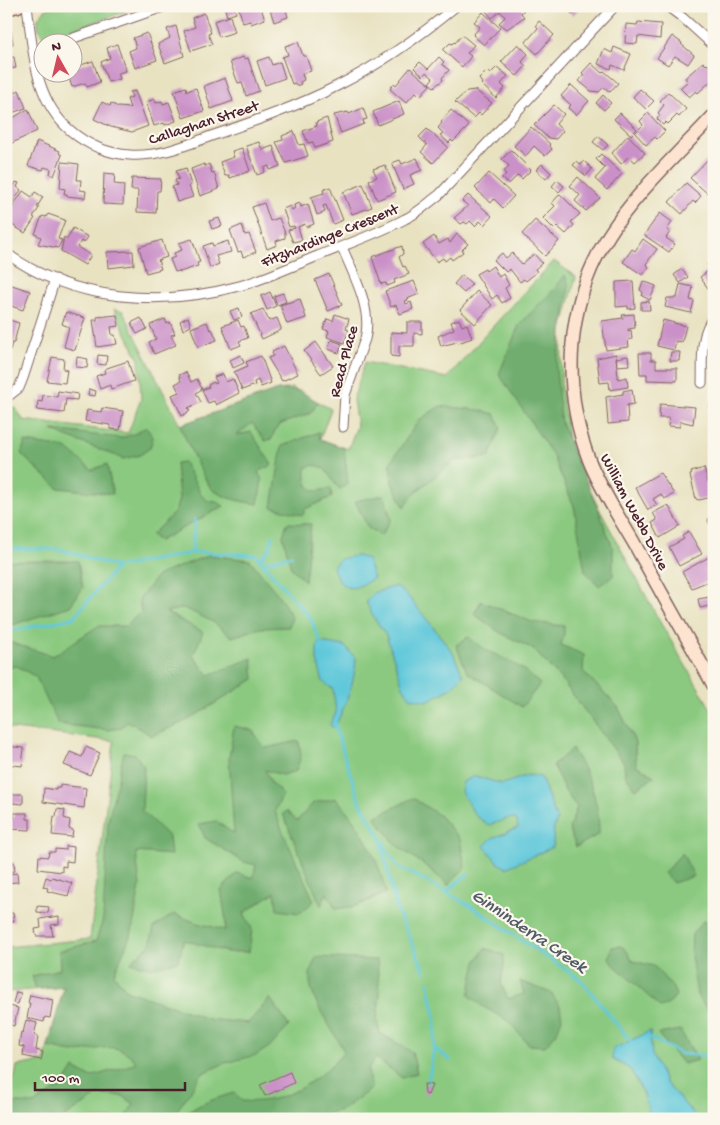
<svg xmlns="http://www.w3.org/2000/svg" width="720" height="1125" font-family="'Gochi Hand',sans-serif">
<rect width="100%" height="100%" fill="#fbf7ec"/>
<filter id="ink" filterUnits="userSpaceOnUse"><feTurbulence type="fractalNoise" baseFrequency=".02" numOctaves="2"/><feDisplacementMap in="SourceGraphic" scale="10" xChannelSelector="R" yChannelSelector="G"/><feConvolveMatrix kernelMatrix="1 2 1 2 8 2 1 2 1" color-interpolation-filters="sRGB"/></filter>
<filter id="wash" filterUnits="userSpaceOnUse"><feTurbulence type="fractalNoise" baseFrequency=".0096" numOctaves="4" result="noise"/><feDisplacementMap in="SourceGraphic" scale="20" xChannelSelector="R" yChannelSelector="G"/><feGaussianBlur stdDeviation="1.12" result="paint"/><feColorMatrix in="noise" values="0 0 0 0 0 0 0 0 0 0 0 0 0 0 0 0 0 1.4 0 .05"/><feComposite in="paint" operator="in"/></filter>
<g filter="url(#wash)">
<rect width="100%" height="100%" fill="#e8e2c1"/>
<path fill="#8ac97f" stroke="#6a7455" d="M54 6H142L47 38C38 35 38 26 38 18L45 10Z
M554 261 576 277 562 330 561 388 568 438 587 486 660 622 714 714V1119H6V1086C15 1083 15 1075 17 1066L44 1061 64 987 6 992V947L90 939 114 741 6 728V409L16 408 23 420 128 433 141 399 139 360 114 309 123 311 180 425 278 390 292 388 331 409 320 439 348 449 357 426 353 400 365 362 447 378 495 324Z"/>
<path fill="#6fad6e" stroke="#5c664c" d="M565 275 569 286 556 368 561 423 595 501 613 548V576L599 586 585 571 574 506 552 454 499 374 519 325 555 288Z
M278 390 300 391 318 402 311 413 281 424 275 430 272 439 265 441 252 423 237 435 251 432 272 465 258 472 262 480 258 504C243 502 226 499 213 490 206 485 184 436 180 425Z
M440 406 479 410 495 414 501 428 489 457 454 461 417 491 404 507 392 483 390 463 419 420Z
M146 427 153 437 150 448 140 455 123 459C100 448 75 442 52 430L121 438 134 434Z
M319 432 320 439 344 448 348 484 340 489C329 480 327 460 307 467 304 476 306 491 318 491 322 490 327 489 331 488L332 497 305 509 303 515 272 507 282 446Z
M25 442 66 448 92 470 107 464 113 494 58 488 21 454Z
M184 462 202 496 208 501 217 502 224 506 159 541 151 535 175 512 179 499 176 463Z
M384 495 391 519 381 536 368 528 355 501Z
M287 523 311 524 305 581 291 568 283 536Z
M209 555 250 560 279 596 292 617 289 627 261 628 232 637 213 622 184 608 166 612 203 632 193 656 209 675 252 658 254 679 188 720 152 736 128 721 121 728 108 730 58 724 36 677 17 666 6 668V641L53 656 98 626H126L141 612 139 599 158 575Z
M6 561H78L83 588 70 606 9 626 6 625Z
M481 601 532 622 564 626V635L561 645 584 655 583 671 618 707 635 742 636 765 654 776 636 789 625 775 624 763 561 679 533 649 499 632 474 614Z
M468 637 486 650 509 661 524 670 540 684 522 707 467 672 456 645Z
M234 726 252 730 265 748 299 741 301 756 296 771 282 775 265 770 272 784 283 794 275 811 282 830 314 901 300 913 277 910 275 892 244 913 252 929 249 952H226L184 940 178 961 151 968 130 962 150 945 154 927 174 914 197 923 225 930 226 921 221 890 237 873 253 878 256 865 244 862 205 838 199 824 216 821 234 834 229 758Z
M572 749C590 776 599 801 599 834L576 847 569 829 577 807 566 793 553 765Z
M124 752 135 754 144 767 142 811 169 837 171 855 136 852 140 886 132 932 114 974 126 990 208 1019 248 1023 270 998 289 1026 272 1045 257 1055 225 1063 201 1074 190 1092 171 1119H123L134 1104 123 1096 98 1095 62 1119H6V1102L33 1104 63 1086 74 1068 90 1077 125 1067 136 1062C117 1038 100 1051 75 1052 66 1052 56 1048 48 1047L64 987 36 989 32 976 60 969 59 951 96 941 103 919 108 822Z
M336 798C360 825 378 857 386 893L356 906 336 909 327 893 321 906 283 814 287 811 297 821 313 803Z
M413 798 440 816 460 839 465 868 448 885 426 866 397 846 375 817Z
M682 853 694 876 673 883 664 873Z
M703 921 714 925V1019L697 995 691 956 692 934Z
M621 946 626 950 633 961 654 966 673 988 676 995 669 1004 660 1007 612 963 609 958 612 947Z
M485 948 504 955V964L501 983 508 999 524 994 520 981 551 993 560 1006 562 1019 556 1034 545 1046 529 1045 508 1021 482 1006 469 995 476 962Z
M316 957 377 960 380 995 377 1020 380 1033 412 1052 417 1073 402 1078 376 1058 368 1069 371 1089 342 1110 300 1119H180C196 1104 214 1099 234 1093L242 1101C284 1105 317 1082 344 1052 335 1031 308 999 310 976 310 970 314 963 316 957Z
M680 1030 698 1060 683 1064 658 1034Z"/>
<path fill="#5fc8da" stroke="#547482" d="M358 556 367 559 374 578C352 592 342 593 333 567 339 557 346 557 358 556Z
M396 586 409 597 452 651 463 675 450 689 427 701 411 698 403 687 386 635 374 618 366 602 373 593Z
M320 642 345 646 356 659C355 683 345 706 335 727H332L330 724 336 713 333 689 323 682 317 660V646Z
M529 775 541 777 557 820 554 828 553 847 506 868 498 863 484 846 492 838 518 828 517 820 510 818 489 825 476 816 461 792 463 782 475 776 502 784Z
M650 1031 652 1055 666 1083 698 1119H651L644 1095 630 1069 612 1059 613 1049Z"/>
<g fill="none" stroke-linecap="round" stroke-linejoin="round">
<path stroke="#5fc8da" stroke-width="3" d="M6 549H59L117 567
M192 553 195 519
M259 560 270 548 273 536
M262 563 292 555
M6 632 73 618 117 567 196 552 256 555 311 619 321 644
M336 723 335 727 359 800 396 865 469 905 581 980 633 1044
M382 845 397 910 425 972
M446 892 468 874
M651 1038 681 1054 714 1056
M434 1048 450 1060
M428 1083 434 1048 436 1021 428 982"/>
</g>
<g id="blocks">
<path fill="#ca91c8" d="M224 6H233L236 13 227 16Z
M238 6H260L265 19 251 24 250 21 243 23Z
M269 6H290L291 8 286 10 288 17 274 22Z
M491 6H520L524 10 521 13 524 17 507 29 499 23 505 17 500 11 492 18 486 11Z
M563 6H581L573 15Z
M483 12 500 28 484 45 473 35 480 27 474 22Z
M204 13 211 33 208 34 212 44 191 51 184 31 195 27 192 18Z
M230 16 235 32 219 37 214 21Z
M539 21 554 35 537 54 525 43 538 28 536 25Z
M638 22 661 24 660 39 638 36 637 44 625 43 626 24 637 25Z
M176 26 184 56 165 63 158 44 170 38 167 29Z
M11 30 13 44 6 45V31Z
M147 33 157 60 135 68 129 51 136 48 133 38Z
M462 35 474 45 467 53 471 56 469 59 462 67 443 50 450 43 452 44 454 42 455 43Z
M672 36 682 43 681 44 694 55 688 64 675 56 668 65 657 58Z
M298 42 303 56H306L311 71 302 74 304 80 300 82 301 84 296 86 295 83 292 84 282 57 288 55 285 46Z
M117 44 126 71 118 73 120 79 108 82 101 62 110 58 107 48Z
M518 44 528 54 522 62 526 66 517 76 501 62Z
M614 47 631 54 624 70 612 65 611 69 598 64 604 49 612 53Z
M14 57 16 68 6 69V58Z
M243 57 244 59 248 58 259 91 246 96 242 82 238 83 230 62Z
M269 57 272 65 280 62 285 78 265 85 257 61Z
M439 57 444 62 442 64 449 70 442 78 443 80 434 87 429 83 433 78 426 72 423 76 414 68 420 62 428 69Z
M93 61 100 82 87 87 85 83 72 87 67 72H72V68Z
M703 62 706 65 707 64 714 70V78L698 93 696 91 689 97 680 88 688 81 685 78Z
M591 63 602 73 604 71 618 83 610 92 604 87 599 92 591 91 579 81 584 75 582 73Z
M497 67 508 76 501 84 505 88 496 98 481 84 482 83 479 79 487 71 490 74Z
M410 68 430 85 420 96 416 92 406 103 390 89 394 83 396 85Z
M225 78 233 101 211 109 204 86Z
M9 79 14 93 19 90 26 108 6 115V80Z
M571 85 589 101 576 115 568 108 571 105 561 96Z
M186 87 187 91 196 88 204 111 183 118 174 91Z
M640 89 654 101 646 109 633 97Z
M475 90 492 103 481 115 479 113 474 118 455 102 467 91Z
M135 91 148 126 132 132 111 127 94 119 102 102 110 106 111 103 118 107 130 108 127 99 132 97 130 92Z
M668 92 686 109 679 117 677 115 668 124 666 122 663 125 657 119 660 115 658 113 664 105 660 101Z
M603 95 611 103 604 110 596 103Z
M155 99 156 103 162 101 163 104 169 102 176 121 165 125 164 123 154 126 146 102Z
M399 101 404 114 378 125 373 112Z
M554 105 564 114 556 124 563 131 556 139 548 138 534 125Z
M363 108 367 119 363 120 364 124 341 133 334 115 348 112 349 114Z
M28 109 37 131 6 146V122Z
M451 110 469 126 453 142 451 140 449 143 440 135 443 133 438 128 442 123 441 122 443 119Z
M620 113 637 129 631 135 614 119Z
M648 113 665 131 657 139 655 137 646 145 635 133 643 125 640 121Z
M327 118 333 142 315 148 313 142 308 143 303 131 317 126 316 122Z
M531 127 550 144 549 145 552 149 545 156 534 146 526 156 514 146Z
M427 129 448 147 433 163 421 152 427 145 419 137Z
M294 131 299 145 304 144 308 156 286 163 276 142 283 140 282 136Z
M628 135 645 153 635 162 629 156 621 164 612 153Z
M598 136 608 145 603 150 593 142Z
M37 141 60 151 59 153 62 155 54 176 50 174 51 169 44 167 43 170 28 166Z
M259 142 262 150 273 146 280 166 270 170 269 166 264 168 265 172 257 175 246 146Z
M242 148 250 171 230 178 229 175 225 176 220 162 234 157 232 151Z
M511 150 531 170 522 179 518 175 509 184 502 178 506 174 504 172 509 166 502 159Z
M601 154 622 174 607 190 595 179 605 168 596 159Z
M417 158 422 170 410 175 414 184 403 189 392 163 400 160 402 164Z
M708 159 714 164V186L707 193 690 178Z
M577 161 581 165 584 161 592 169 586 176 573 165Z
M62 162 79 164 77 180H81L80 190 86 191 85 198 67 196V194H64L65 189 60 188Z
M204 164 205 166 209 164 212 173 214 172 219 189 200 196 191 169Z
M542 164 551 173 546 179 536 170Z
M385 165 396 192 377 200 369 180 377 177 373 169Z
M186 168 191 185 189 186 193 197 177 202 172 187 177 185 175 180 179 179 176 171Z
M104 173 115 174 114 184 124 185 123 205 103 204Z
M489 173 514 196 503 208 494 199 491 203 475 188Z
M578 177 600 198 586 211 575 201 580 195 570 186Z
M132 178 161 179 160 191H157L156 213 137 212 138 190H131Z
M557 180 564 186 559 192 552 186Z
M16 182 19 183 17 187 21 190 13 202 10 201 6 207V185L12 189Z
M686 183 701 196 695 203 693 201 682 214 669 202Z
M363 184 372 207 352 214 343 192Z
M330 187 343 220 333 224 326 205 323 206 325 212 317 215 311 197 324 193 323 190Z
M23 191 32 197 35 192 43 197 37 207 39 208 33 217 35 218 25 233 6 221V217Z
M560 194 580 214 571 222 574 225 566 234 557 226 554 229 543 218 555 206 552 203Z
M468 195 492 216 484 225 480 221 475 226 470 221 467 224 464 222 461 224 454 218 468 206 462 201Z
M264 203 270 221 279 218 285 233V238L276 241 277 245 267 249 252 207Z
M300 203 301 207 308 204 314 224 306 227 305 224 298 227 302 240 293 242 288 230 295 228 294 226 289 227 283 209 290 206 292 210 295 208 294 205Z
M660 213 672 222 667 230 670 232 666 238 675 244 669 252 644 235Z
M48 214 65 220 58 239 62 240 58 248 38 244 41 237 35 234 42 216 46 217Z
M219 218 222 226 212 229 209 221Z
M535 220 559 241 545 256 522 234Z
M242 225 245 235 249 234 256 252 243 257 241 251 238 252 230 230Z
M73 228 88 237 84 243 81 241 77 247 91 255 85 265 61 251 64 237 67 239Z
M457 234 468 244 462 250 463 252 452 260 450 257 445 261 443 258 437 262 423 244 434 236 439 244 448 239 450 243Z
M192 239 200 262 197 263 198 266 180 272 179 271 175 272 170 259 175 257 174 253 182 250 179 243Z
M643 239 657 249 646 264 649 267 643 275 623 262 632 249 635 251Z
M162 240 167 257 158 260 161 269 146 273 139 247Z
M228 241 231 252 216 256 219 264 210 268 203 246 212 243 213 246Z
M402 246 403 254 399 257 403 267 405 266 409 274 394 280 395 283 387 286 386 283 381 284 372 257Z
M133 251 134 265 108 268 107 252Z
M502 253 506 258 512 253 522 264 534 254 542 263 535 269 537 272 526 281 524 279 520 282 510 269 506 272 494 260Z
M714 260V288L710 291 700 277 711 269 707 264Z
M493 266 499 277 503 274 509 285 505 288 510 298 502 303 497 295 492 299 476 274 485 269 486 271Z
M682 269 688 277 680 283 674 275Z
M329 274 342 305 328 311 315 280Z
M462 275 472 284 464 293 454 284Z
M414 281 419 294 407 299 408 300 405 301 406 304 411 302 413 309 400 314 396 305 391 307 385 291Z
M633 281 635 308 628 309V306L616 307V282Z
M643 281 656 286 650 300 642 296 643 292 640 290Z
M6 283 30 291 23 310 8 305 10 300 6 298Z
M680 284 693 287 690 300 694 301 691 313 665 307 667 298H677Z
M477 291 492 305 475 324 460 310Z
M270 292 276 306 267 310 261 296Z
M283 293 286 302 277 305 274 296Z
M300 299 306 318 287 324 280 305Z
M649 301 650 310H641V302Z
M239 308 242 317 234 320 230 311Z
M263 309 269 321 277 318 281 328V330L262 339 251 314Z
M66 312 85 318 75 350 64 347 69 327 62 324Z
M335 314 349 319 346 329 349 330 344 343 327 337 329 331 323 329 327 319 333 321Z
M634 314 635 328 628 329V331L631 330 632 339 628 340 629 347 606 350 602 321 623 318 622 315Z
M117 315 119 326 111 327 112 335H115L117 344 97 347 93 320H97V317Z
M188 317 191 326 183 330 180 321Z
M141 318 147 329 137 334 131 323Z
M6 319 19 323 14 343H12L10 350 6 348Z
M165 319 167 324 170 322 175 334 171 335 176 345 154 354 149 342 156 339 150 325Z
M459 319 462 326 467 324 472 338 458 343 457 342 441 346 438 336 454 329 451 322Z
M238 320 241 327 244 326 248 338 239 341 241 345 231 349 222 326Z
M663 320 686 326 682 342 676 341 674 350 657 346Z
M207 322 210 330 212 329 217 340 198 347 191 328Z
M407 322H422V334L414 333V346H399V357L391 356V332L407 333Z
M331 340 342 344 339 353 328 349Z
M316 342 333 366 321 374 304 351Z
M284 346 298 374 282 381 268 358 273 356 272 352Z
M671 352H680L679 361H670Z
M639 353H651V360H656V368H677V381L647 380V374H640Z
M616 354 618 379 627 377 628 387 610 390 609 382 600 383 597 358Z
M98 355 107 356 106 365 97 364Z
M241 355 244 363 233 368 230 360Z
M261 356 271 383 261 387 258 380 254 382 255 385 242 390 234 372 248 366 246 362Z
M628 356 629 365 617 366 616 358Z
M52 357 64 359 63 369 67 370 65 383 47 381Z
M77 357 88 359 87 368 76 367Z
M128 361 134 381 111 389 110 385 100 389 96 376 105 373 104 370 107 368Z
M186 372 191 382 197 379 202 389 196 393 201 402 188 408 190 411 182 416 172 395 179 392 175 384 181 381 179 375Z
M223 374 226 382 233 379 239 393 216 405 214 401 208 403 202 390 209 387 208 385 214 382 215 384 217 383 214 377Z
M89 389 96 391 95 396 88 395Z
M632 389 634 404 627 405 628 422 608 424 606 397 623 394V391Z
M58 391 78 394 77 400 66 399 64 413 37 410 38 401 42 402 43 395 57 397Z
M660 404 695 407 693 424 680 421V427L668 426 669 418H659Z
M710 405H714V418L709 417Z
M102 408 123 411 120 430 110 429V425L85 421 87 410 101 412Z
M704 468 708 482 713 481 714 486 710 487 712 497 699 500 696 499 690 475 692 474 691 472Z
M660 473 674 494 664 499 661 494 653 499 657 505 648 510 635 487Z
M668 505 680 526 660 538 652 523 657 520 653 513Z
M711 512H714V532L708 521Z
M689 532 702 554 679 566 669 547 684 539 682 536Z
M709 557 714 566V574L707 577 709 581 692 588 682 572Z
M710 597 711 602H714V612L711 613 709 606 700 608 698 599Z
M6 746 24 748 22 766 6 764Z
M86 747 100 753 90 775 64 765 70 752 82 757Z
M60 785 86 788 84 808 43 802 44 788 56 790V788H60Z
M12 794H23V804L12 803Z
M57 809 65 810 64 818 70 820 69 829 73 830 72 837 52 835 54 816 56 817Z
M14 813H27V819H30V830L8 829V818H14Z
M66 846 74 847 73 862 66 861V867L62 866V872L38 869 39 856 48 857 49 852H55V849L66 850Z
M14 862 15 871 6 872V863Z
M17 873 18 882 6 883V874Z
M46 877 51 879 52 877 72 883 68 896 47 891 48 888 43 887Z
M37 906 49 907 48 913 37 912Z
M6 913H13L14 921 6 922Z
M59 916V924L51 925 53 936H36L35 929 41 928 40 919Z
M16 992 21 993 18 1004 13 1003Z
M30 995 53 1000 50 1018 45 1017 44 1022 27 1018 30 1003H28Z
M9 1006 18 1008 14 1026 6 1024Z
M26 1020 37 1023 34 1035 38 1036 36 1050 43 1052 41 1060 23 1056 24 1047 19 1046 21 1032 23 1033Z
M290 1072 294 1083 265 1096 260 1085Z
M424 1084 432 1085 428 1095 425 1094Z"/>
</g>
</g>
<g filter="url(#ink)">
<use href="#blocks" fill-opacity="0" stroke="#816360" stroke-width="1"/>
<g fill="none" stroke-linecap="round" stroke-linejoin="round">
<defs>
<path id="street" d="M27 6C33 50 34 100 71 131 87 145 109 154 130 155 160 157 189 144 217 134 258 120 298 106 337 86 379 65 419 37 456 6
M667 6 683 18 714 46
M62 42 166 6
M342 247C353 274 373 309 365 339L345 395 343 427
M6 253C73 302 162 307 239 286 266 279 292 266 318 256 347 244 377 234 405 219 418 213 428 203 439 195L615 6
M702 383C703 361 699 334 714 317
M6 398 19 388 23 378 55 279"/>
<path id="secondary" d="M6 9 18 6
M714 115C679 153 636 192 609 235 566 302 561 386 589 460 600 488 619 517 634 543 660 591 687 638 714 686"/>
</defs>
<use href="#street" stroke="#816360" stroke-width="11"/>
<use href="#secondary" stroke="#816360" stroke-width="15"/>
<use href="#street" stroke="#fff" stroke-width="9"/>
<use href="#secondary" stroke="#fde4d1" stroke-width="12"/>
</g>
</g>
<g text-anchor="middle" stroke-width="4.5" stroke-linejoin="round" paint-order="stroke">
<g font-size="16" fill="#4a1f2b" stroke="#fbf7ec">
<text transform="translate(203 121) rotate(-18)" y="6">Callaghan Street</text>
<text transform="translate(329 234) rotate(-22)" y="6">Fitzhardinge Crescent</text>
<text transform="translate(342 361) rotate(-75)" y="6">Read Place</text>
<text transform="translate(636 511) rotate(62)" y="6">William Webb Drive</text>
</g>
<g font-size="18" font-style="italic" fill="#515a68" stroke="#fbf7ec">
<text transform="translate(530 930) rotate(34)" y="6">Ginninderra Creek</text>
</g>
</g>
<rect width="720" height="1125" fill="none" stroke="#fbf7ec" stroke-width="25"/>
<g transform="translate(58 58) rotate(352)"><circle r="24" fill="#fbf7ec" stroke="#b4a19f"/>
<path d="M0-4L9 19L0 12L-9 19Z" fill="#d1495b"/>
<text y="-8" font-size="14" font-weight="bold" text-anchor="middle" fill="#4a1f2b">N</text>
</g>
<path d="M35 1082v8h150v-8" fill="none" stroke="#4a1f2b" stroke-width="2.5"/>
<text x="42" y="1082" font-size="15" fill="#4a1f2b" stroke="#fbf7ec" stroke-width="4" paint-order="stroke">100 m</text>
</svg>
